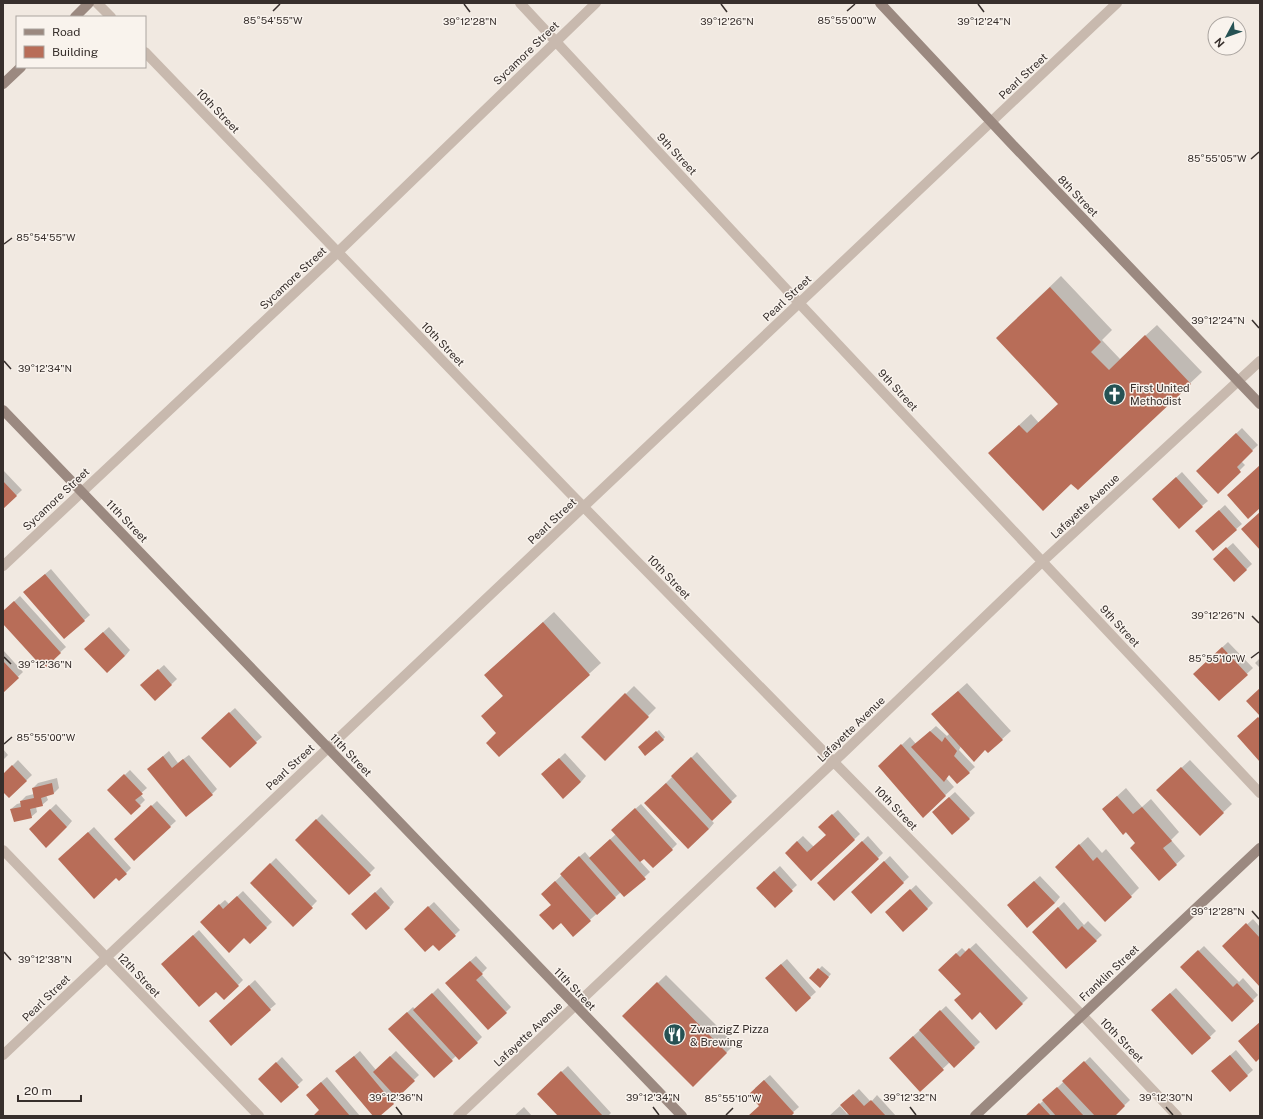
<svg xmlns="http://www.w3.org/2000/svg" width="1263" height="1119" font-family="'Public Sans',sans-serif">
<rect width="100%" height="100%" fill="#f1e9e1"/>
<path fill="#0003" d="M1061 276 1112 330 1102 340 1120 359 1157 325 1202 372 1078 489 1072 483 1001 442 1031 414 1039 423 1059 404 1008 327Z
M1242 428 1258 445 1241 461 1245 465 1218 492 1197 471Z
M3 470 22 490 3 508Z
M1182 472 1208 501 1202 506 1158 494Z
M1225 505 1242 524 1213 549 1202 526Z
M1233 543 1252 564 1234 581 1220 554Z
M51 569 90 615 64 638 30 587Z
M20 596 66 647 44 667 3 623V612Z
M554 612 601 663 499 756 497 733 482 716 504 695 497 664Z
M109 627 130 650 125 656 91 643Z
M1228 642 1253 668 1219 700 1200 668Z
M3 650 23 672 3 691Z
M1260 658V668L1255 663Z
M164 665 177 679 155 700 147 680Z
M967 683 1011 731 988 752 985 749 961 746 959 750 975 767 957 783 950 774 946 778 954 787 923 816 888 758 910 737 916 744 936 726 947 736 950 733 941 706Z
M634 686 656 708 605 759 582 737Z
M235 708 262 737 256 742 208 732Z
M659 730 665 737 663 740 641 745Z
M3 749 8 755 3 760Z
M169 751 178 763 189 755 217 789 212 794 154 764Z
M697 752 737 796 711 820 714 823 709 829 646 803Z
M565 753 586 776 581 782 548 769Z
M18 760 32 775 9 797 3 791V775Z
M1190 760 1232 804 1200 834 1166 782Z
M130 770 147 788 140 794 145 800 131 814 109 790Z
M57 778 59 788 54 793 46 795 48 800 42 805 36 807 37 812 31 817 11 809 17 804 21 803V801L26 796 34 794 33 788 38 783Z
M1126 788 1142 807 1151 799 1179 832 1171 840 1185 856 1159 880 1136 843 1103 809Z
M955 792 975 813 952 834 938 807Z
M157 801 176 821 134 859 121 834Z
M56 804 72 821 67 827 35 824Z
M641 804 677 844 672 849 644 857 640 861 650 872 624 896 621 892 573 935 552 904 548 888 562 875 566 868 585 852 590 858 616 834 618 824Z
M838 810 860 834 811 880 791 847 803 836 814 847 827 835 825 821Z
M322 814 375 868 349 894 296 840Z
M94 827 131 868 119 880 116 877 65 854Z
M868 836 883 853 878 858 824 878Z
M1088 837 1102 853 1106 849 1139 888 1131 896 1065 858Z
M890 856 909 877 871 912 858 886Z
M276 858 317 901 293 926 251 883Z
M780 866 797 885 775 906 763 882Z
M1040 876 1060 897 1055 903 1013 900Z
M916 885 933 903 927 909 892 907Z
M381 887 394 902 389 908 358 909Z
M243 891 272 922 250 943 244 937 207 916 225 900 229 904Z
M434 902 460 930 439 950 411 923Z
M1064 902 1084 925 1088 921 1102 935 1066 968 1033 932Z
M1253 919 1260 927V985L1229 941Z
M199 930 243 980 238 985 167 959Z
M976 943 1028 998 996 1028 939 970 962 948 966 952Z
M1204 946 1239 982 1243 978 1258 995 1253 1000 1187 962Z
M476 956 487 968 481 974 511 1007 506 1012 452 978Z
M787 959 816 992 796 1010 772 972Z
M822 966 831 974 822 984 810 978Z
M666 975 735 1044 693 1086 624 1016Z
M255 980 276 1004 270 1009 216 1016Z
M438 988 482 1037 477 1042 457 1055 434 1077 395 1024 413 1007 416 1010Z
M1176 988 1216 1031 1192 1054 1157 1005Z
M946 1006 980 1042 954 1066 950 1062 920 1090 895 1053Z
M1236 1050 1253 1070 1230 1091 1218 1066Z
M360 1051 376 1070 396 1051 419 1075 397 1096 399 1098 379 1116H374L336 1071Z
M282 1057 303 1080 281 1101 260 1079Z
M1090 1057 1130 1100 1113 1116H1027Z
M568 1066 611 1113 608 1116H559L544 1088Z
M770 1075 799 1107 791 1114 793 1116H749L761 1105 755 1088Z
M327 1077 360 1116H317L320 1110 313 1089Z
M859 1089 871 1102 877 1095 896 1116H829L840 1106 847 1114 848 1113 847 1100Z
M524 1107 532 1116H514Z"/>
<path fill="#b86d58" d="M1050 287 1101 342 1091 352 1109 370 1145 335 1191 384 1078 490 1071 484 1043 511 988 453 1019 425 1027 433 1058 404 996 338Z
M1236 433 1253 451 1237 467 1241 472 1218 494 1196 471Z
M1260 465V508L1248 519 1227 495Z
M1176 477 1203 507 1179 529 1152 499Z
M3 481 17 496 3 509Z
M1219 510 1237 530 1213 551 1195 531Z
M1260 512V550L1241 529Z
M1226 547 1247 570 1234 582 1213 559Z
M45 574 85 621 64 639 23 592Z
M14 601 61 653 44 669 3 624V611Z
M543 622 590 675 499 757 486 743 496 733 481 716 503 696 484 675Z
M103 632 125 656 107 673 84 649Z
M1222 647 1248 675 1219 701 1193 674Z
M3 661 19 678 3 693Z
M158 669 172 685 155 701 140 685Z
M1260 688V716L1246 701Z
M958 691 1003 740 988 753 985 750 974 762 931 714Z
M625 693 649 717 605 761 581 737Z
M229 712 257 743 230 768 201 738Z
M1258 717 1260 719V762L1237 736Z
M656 731 664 740 645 756 638 747Z
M930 731 942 742 945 737 957 751 954 756 970 773 957 784 949 775 944 782 911 747Z
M901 744 946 796 923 818 878 766Z
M163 756 172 768 183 759 213 795 186 817 147 769Z
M691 757 732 802 712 821 671 776Z
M559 758 581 782 563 799 541 774Z
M12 765 27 781 9 798 3 792V774Z
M1181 767 1224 813 1200 836 1156 790Z
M124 774 143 794 135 800 141 806 131 815 107 790Z
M52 783 54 794 41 798 43 806 30 809 32 818 14 822 10 809 21 807 20 801 34 798 32 788Z
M666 783 709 829 688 849 644 803Z
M1117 796 1133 814 1142 807 1172 841 1163 848 1177 865 1159 881 1130 848 1135 843 1126 832 1123 835 1102 809Z
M949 797 970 819 952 835 932 812Z
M151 805 171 827 134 861 114 839Z
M635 808 673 850 653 868 644 859 640 862 611 830Z
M50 809 67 827 46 848 29 829Z
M832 814 855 840 811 881 785 853 797 841 807 852 826 835 818 827Z
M316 819 371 875 349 895 295 840Z
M88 832 127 874 119 881 116 878 94 899 58 859Z
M610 839 646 879 624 897 589 858Z
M862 841 879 859 834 901 817 883Z
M1079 844 1093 861 1097 857 1132 897 1105 922 1055 867Z
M579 856 616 898 597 915 560 874Z
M884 861 904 883 871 914 851 892Z
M270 863 313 908 293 927 250 883Z
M774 871 793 891 775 908 756 888Z
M555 881 591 921 573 937 561 923 553 930 539 915 551 905 541 894Z
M1034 881 1055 903 1027 928 1007 905Z
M910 889 928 909 903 932 885 912Z
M375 892 390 908 366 930 351 914Z
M237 896 267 928 250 944 244 938 229 953 200 922 219 904 223 909Z
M428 906 456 936 439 951 433 945 425 952 404 929Z
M1058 907 1078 930 1082 926 1097 941 1066 969 1032 932Z
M1246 923 1260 938V987L1222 946Z
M193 935 239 986 224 1000 216 992 199 1007 161 964Z
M969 948 1023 1004 996 1030 980 1012 972 1020 954 1000 961 994 938 970 956 953 960 957Z
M1198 950 1233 987 1237 983 1254 1001 1232 1022 1180 967Z
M470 961 483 974 476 980 507 1013 488 1030 445 983Z
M781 964 811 998 796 1012 765 978Z
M818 968 829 977 820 988 809 978Z
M657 982 727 1053 693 1087 622 1016Z
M249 985 271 1010 231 1046 209 1021Z
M432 993 478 1043 459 1060 413 1010Z
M1170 993 1211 1038 1192 1055 1151 1010Z
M940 1010 975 1048 954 1068 919 1030Z
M407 1012 453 1061 434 1078 388 1029Z
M1260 1022V1058L1256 1062 1238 1041Z
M913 1036 944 1070 920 1092 889 1058Z
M1230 1055 1248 1076 1230 1092 1211 1071Z
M354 1056 394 1104 380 1116H373L335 1071Z
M390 1056 415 1081 397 1098 373 1072Z
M1084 1061 1125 1106 1115 1116H1095L1062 1081Z
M276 1062 299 1087 281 1103 258 1079Z
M561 1071 603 1116H558L537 1094Z
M764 1080 794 1113 791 1116H748L759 1106 749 1094Z
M321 1082 350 1116H315L314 1115 319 1110 306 1095Z
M1057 1087 1084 1116H1056L1042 1100Z
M853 1094 864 1106 871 1100 886 1116H850L840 1105Z
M1039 1103 1051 1116H1025Z"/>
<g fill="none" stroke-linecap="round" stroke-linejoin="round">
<path stroke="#c8b9ae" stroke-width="10" d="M97 3 111 17
M520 3 799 303 1260 793
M145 52 569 492 1082 1015 1177 1116
M3 566 338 252 596 3
M3 850 259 1116
M3 1055 1117 3
M458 1116 843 753 1043 561 1260 361"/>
<path stroke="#9b8980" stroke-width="10" d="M880 3 1010 142 1260 404
M75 17 89 3
M3 84 21 67
M3 410 682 1116
M975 1116 1260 848"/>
</g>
<path fill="none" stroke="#372f2c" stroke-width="1.5" d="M464 4 470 12M721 4 727 12M978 4 984 12M273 11 280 4M847 11 855 4M1251 159 1259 152M4 244 12 238M1252 320 1259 328M4 361 11 369M1252 616 1259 623M4 657 11 664M1251 658 1259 652M4 744 12 737M1252 911 1259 919M4 952 11 960M396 1107 402 1115M653 1107 659 1115M910 1107 916 1115M1166 1107 1173 1115M726 1115 733 1108"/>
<defs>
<symbol id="church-disc" viewBox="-11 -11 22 22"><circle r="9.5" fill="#265254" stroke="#f9f3ed"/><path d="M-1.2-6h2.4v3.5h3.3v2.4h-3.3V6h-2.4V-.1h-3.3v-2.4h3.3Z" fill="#fff"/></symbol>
<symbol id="restaurant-disc" viewBox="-11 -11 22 22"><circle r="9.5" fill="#265254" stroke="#f9f3ed"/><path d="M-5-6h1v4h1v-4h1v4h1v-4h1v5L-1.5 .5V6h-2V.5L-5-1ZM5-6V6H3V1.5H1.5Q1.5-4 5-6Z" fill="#fff"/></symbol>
</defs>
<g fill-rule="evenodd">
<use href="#church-disc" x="1102" y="382" width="25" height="25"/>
<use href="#restaurant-disc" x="662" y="1022" width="25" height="25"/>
</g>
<g text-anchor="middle" stroke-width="3" stroke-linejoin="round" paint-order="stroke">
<g font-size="11" fill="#372f2c" stroke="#f9f3ed">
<text transform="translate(526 53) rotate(-44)" y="4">Sycamore Street</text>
<text transform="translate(1023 76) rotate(-43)" y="4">Pearl Street</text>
<text transform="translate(218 111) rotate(46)" y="4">10th Street</text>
<text transform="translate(677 154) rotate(47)" y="4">9th Street</text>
<text transform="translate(1078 196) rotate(46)" y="4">8th Street</text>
<text transform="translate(293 278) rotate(-43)" y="4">Sycamore Street</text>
<text transform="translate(787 298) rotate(-43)" y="4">Pearl Street</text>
<text transform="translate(443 344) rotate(46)" y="4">10th Street</text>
<text transform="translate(898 390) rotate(47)" y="4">9th Street</text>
<text transform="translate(56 499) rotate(-43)" y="4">Sycamore Street</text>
<text transform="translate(1085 506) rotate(-43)" y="4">Lafayette Avenue</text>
<text transform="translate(127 521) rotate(46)" y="4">11th Street</text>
<text transform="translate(552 521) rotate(-43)" y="4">Pearl Street</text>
<text transform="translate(669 577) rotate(46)" y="4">10th Street</text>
<text transform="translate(1120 626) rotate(47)" y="4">9th Street</text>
<text transform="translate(851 729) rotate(-44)" y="4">Lafayette Avenue</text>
<text transform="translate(351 755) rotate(46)" y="4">11th Street</text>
<text transform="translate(290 767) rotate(-43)" y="4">Pearl Street</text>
<text transform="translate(896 808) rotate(46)" y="4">10th Street</text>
<text transform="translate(1109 973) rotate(-43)" y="4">Franklin Street</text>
<text transform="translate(139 975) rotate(46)" y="4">12th Street</text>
<text transform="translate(575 989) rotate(46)" y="4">11th Street</text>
<text transform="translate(46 998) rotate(-44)" y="4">Pearl Street</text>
<text transform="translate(528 1034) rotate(-43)" y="4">Lafayette Avenue</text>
<text transform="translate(1122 1040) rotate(46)" y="4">10th Street</text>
</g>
<g font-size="11" fill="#372f2c" stroke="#f9f3ed" text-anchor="start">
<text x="1130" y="392">First United<tspan x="1130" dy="13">Methodist</tspan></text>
<text x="690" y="1033">ZwanzigZ Pizza<tspan x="690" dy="13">&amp; Brewing</tspan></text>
</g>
</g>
<g font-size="10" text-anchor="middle" fill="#372f2c" stroke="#f9f3ed" stroke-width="3" stroke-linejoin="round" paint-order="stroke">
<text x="273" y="24">85°54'55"W</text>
<text x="847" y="24">85°55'00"W</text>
<text x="470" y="25">39°12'28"N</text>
<text x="727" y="25">39°12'26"N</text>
<text x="984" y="25">39°12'24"N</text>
<text x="1217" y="162">85°55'05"W</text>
<text x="46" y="241">85°54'55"W</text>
<text x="1218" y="324">39°12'24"N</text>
<text x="45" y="372">39°12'34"N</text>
<text x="1218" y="619">39°12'26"N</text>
<text x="1217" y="662">85°55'10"W</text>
<text x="45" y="668">39°12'36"N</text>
<text x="46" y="741">85°55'00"W</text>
<text x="1218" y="915">39°12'28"N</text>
<text x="45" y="963">39°12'38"N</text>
<text x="396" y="1101">39°12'36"N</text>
<text x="653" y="1101">39°12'34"N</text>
<text x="910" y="1101">39°12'32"N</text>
<text x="1166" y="1101">39°12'30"N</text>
<text x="733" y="1102">85°55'10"W</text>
</g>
<rect width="1263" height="1119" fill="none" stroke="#372f2c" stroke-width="8"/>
<rect x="16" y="16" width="130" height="52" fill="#f9f3ed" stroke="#aba5a0"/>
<rect x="24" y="29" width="20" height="6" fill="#9b8980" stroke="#aba5a0"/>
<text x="52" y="36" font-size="12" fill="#372f2c">Road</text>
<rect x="24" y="46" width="20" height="12" fill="#b86d58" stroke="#aba5a0"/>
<text x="52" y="56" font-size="12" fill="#372f2c">Building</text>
<g transform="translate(1227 36) rotate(229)"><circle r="19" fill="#f9f3ed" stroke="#aba5a0"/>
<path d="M0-3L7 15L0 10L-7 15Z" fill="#265254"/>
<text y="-6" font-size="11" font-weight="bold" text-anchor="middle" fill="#372f2c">N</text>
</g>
<path d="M18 1095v6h63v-6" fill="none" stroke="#372f2c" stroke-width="2"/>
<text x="24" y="1095" font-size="12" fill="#372f2c" stroke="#f9f3ed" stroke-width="3" paint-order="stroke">20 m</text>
</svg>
